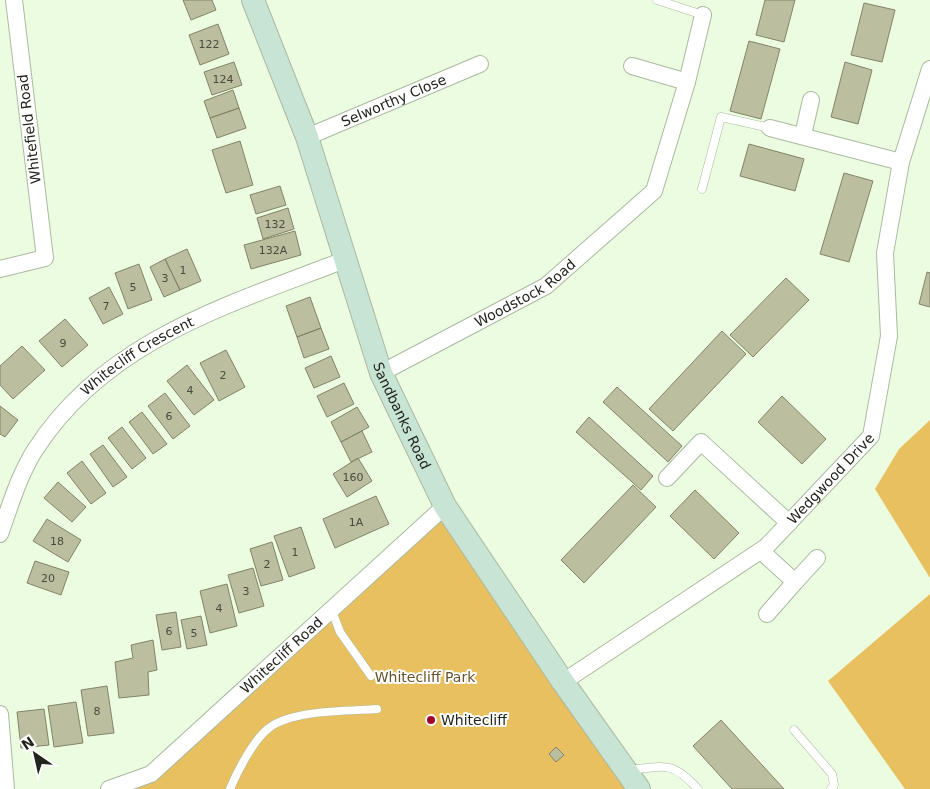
<svg xmlns="http://www.w3.org/2000/svg" width="930" height="789" font-family="'DejaVu Sans',sans-serif">
<rect width="100%" height="100%" fill="#ecfce0"/>
<path fill="#e8c060" d="M930 420V578L875 489 899 449Z
M445 506 639 789H109L151 774Z
M930 594V789H905L828 681Z"/>
<path fill="#bcbea0" stroke="#828367" d="M183 0H212L216 10 191 20Z
M765 0H795L784 42 756 35Z
M864 3 895 10 882 62 851 55Z
M218 24 229 54 200 65 189 35Z
M749 41 780 49 761 119 730 111Z
M234 62 242 85 212 95 204 72Z
M845 62 872 70 858 124 831 117Z
M233 90 239 108 210 118 204 101Z
M239 108 246 128 217 138 210 118Z
M240 141 253 185 226 193 212 150Z
M749 144 804 159 795 191 740 176Z
M844 173 873 181 849 262 820 254Z
M280 186 286 205 256 214 250 195Z
M288 208 294 229 263 239 257 218Z
M295 231 301 255 251 269 244 245Z
M187 249 201 281 180 290 165 259Z
M165 259 180 290 164 297 150 267Z
M139 264 152 300 128 309 115 273Z
M927 272 930 273V307L919 304Z
M786 278 809 300 753 357 730 335Z
M109 287 123 314 103 324 89 298Z
M310 297 321 328 297 337 286 306Z
M65 319 88 345 62 367 39 341Z
M321 328 329 349 304 358 297 337Z
M722 331 746 354 673 431 649 409Z
M22 346 45 370 13 399 0 385V366Z
M226 350 245 387 219 401 200 363Z
M331 356 340 377 314 388 305 368Z
M187 365 214 400 194 415 167 381Z
M344 383 354 404 327 417 317 396Z
M617 387 682 446 668 462 603 402Z
M165 393 190 426 173 439 148 406Z
M782 396 826 439 802 464 758 422Z
M0 406 18 420 5 437 0 434Z
M357 407 369 427 341 442 331 422Z
M142 412 167 444 153 454 129 422Z
M589 417 653 476 641 490 576 432Z
M122 427 146 458 132 469 108 438Z
M362 431 372 452 351 462 341 442Z
M103 445 127 477 113 487 90 454Z
M358 458 372 481 347 497 333 474Z
M82 461 106 493 91 504 67 473Z
M58 482 86 507 72 522 44 498Z
M633 485 656 507 584 583 561 560Z
M695 490 739 533 714 559 670 516Z
M376 496 389 524 335 548 323 519Z
M47 519 81 540 68 562 33 541Z
M301 527 315 568 289 577 274 536Z
M272 542 283 580 261 586 250 549Z
M35 561 69 572 61 595 27 583Z
M253 568 264 606 239 613 228 575Z
M227 584 237 626 210 633 200 591Z
M176 612 181 647 162 650 156 615Z
M201 616 207 645 187 649 181 620Z
M153 640 157 670 148 672 149 695 119 698 115 662 133 658 131 645Z
M107 686 114 733 88 736 81 690Z
M76 702 83 743 54 747 48 706Z
M44 709 49 745 21 748 17 712Z
M721 720 784 789H732L693 746Z
M556 747 564 755 556 762 549 754Z"/>
<g fill="none" stroke-linecap="round" stroke-linejoin="round">
<defs>
<path id="service" d="M657 0 703 15
M702 189 721 117 770 128
M332 611 340 632 371 676
M794 730 832 774 834 785 831 789
M630 770C666 766 672 761 698 789
M230 789C237 772 254 739 269 728 291 710 348 711 377 709"/>
<g id="minor">
<path d="M632 66 687 82"/>
<path d="M770 128 901 162"/>
<path d="M803 135 811 100"/>
<path id="s1" d="M307 137 480 64"/>
<path d="M0 269 45 258 14 0"/>
<path id="s2" d="M381 373 546 286 654 191 687 82 703 15"/>
<path d="M667 478 701 442 789 523"/>
<path id="s3" d="M0 534C10 506 19 475 35 450 106 339 231 304 347 259"/>
<path d="M761 551 795 582 767 614"/>
<path d="M795 582 817 558"/>
<path id="s4" d="M563 682 766 547 871 436 889 336 885 253 901 162 930 69"/>
<path d="M0 714 6 789"/>
<path id="s5" d="M109 789 151 774 445 506"/>
</g>
<g id="secondary">
<path id="s6" d="M253 0 307 137 381 373 445 506 563 682 639 789"/>
</g>
</defs>
<use href="#service" stroke="#aab99f" stroke-width="9"/>
<use href="#minor" stroke="#aab99f" stroke-width="18"/>
<use href="#secondary" stroke="#aab99f" stroke-width="24"/>
<use href="#service" stroke="#fff" stroke-width="8"/>
<use href="#minor" stroke="#fff" stroke-width="16"/>
<use href="#secondary" stroke="#c8e4d4" stroke-width="22"/>
</g>
<circle fill="#a2032b" stroke="#fff" stroke-width="2" cx="431" cy="720" r="5"/>
<g text-anchor="middle" stroke-width="4" stroke-linejoin="round" paint-order="stroke">
<g font-size="11" fill="#484c3d">
<text x="209" y="48">122</text>
<text x="223" y="83">124</text>
<text x="275" y="228">132</text>
<text x="273" y="254">132A</text>
<text x="183" y="274">1</text>
<text x="165" y="282">3</text>
<text x="133" y="291">5</text>
<text x="106" y="310">7</text>
<text x="63" y="347">9</text>
<text x="223" y="379">2</text>
<text x="190" y="394">4</text>
<text x="169" y="420">6</text>
<text x="353" y="481">160</text>
<text x="356" y="526">1A</text>
<text x="57" y="545">18</text>
<text x="295" y="556">1</text>
<text x="267" y="568">2</text>
<text x="48" y="582">20</text>
<text x="246" y="595">3</text>
<text x="219" y="612">4</text>
<text x="169" y="635">6</text>
<text x="194" y="637">5</text>
<text x="97" y="715">8</text>
</g>
<g font-size="14" fill="#21261c" stroke="#fff">
<text dy="5" stroke="none"><textPath href="#s1" startOffset="94">Selworthy Close</textPath></text>
<text transform="translate(29 129) rotate(-97)" y="5">Whitefield Road</text>
<text dy="5" stroke="none"><textPath href="#s2" startOffset="165">Woodstock Road</textPath></text>
<text dy="5" stroke="none"><textPath href="#s3" startOffset="232">Whitecliff Crescent</textPath></text>
<text dy="5" stroke="none"><textPath href="#s6" startOffset="442">Sandbanks Road</textPath></text>
<text dy="5" stroke="none"><textPath href="#s4" startOffset="338">Wedgwood Drive</textPath></text>
<text dy="5" stroke="none"><textPath href="#s5" startOffset="221">Whitecliff Road</textPath></text>
</g>
<g font-size="14" fill="#65542a" stroke="#fff">
<text x="425" y="682">Whitecliff Park</text>
</g>
<g font-size="14" fill="#21261c" stroke="#fff" text-anchor="start">
<text x="441" y="725">Whitecliff</text>
</g>
</g>
<g transform="translate(35 754) rotate(326)" stroke="#ffffff" stroke-width="4" paint-order="stroke">
<path d="M0-4L9 19L0 12L-9 19Z" fill="#21261c"/>
<text y="-8" font-size="14" font-weight="bold" text-anchor="middle" fill="#21261c">N</text>
</g>
</svg>
